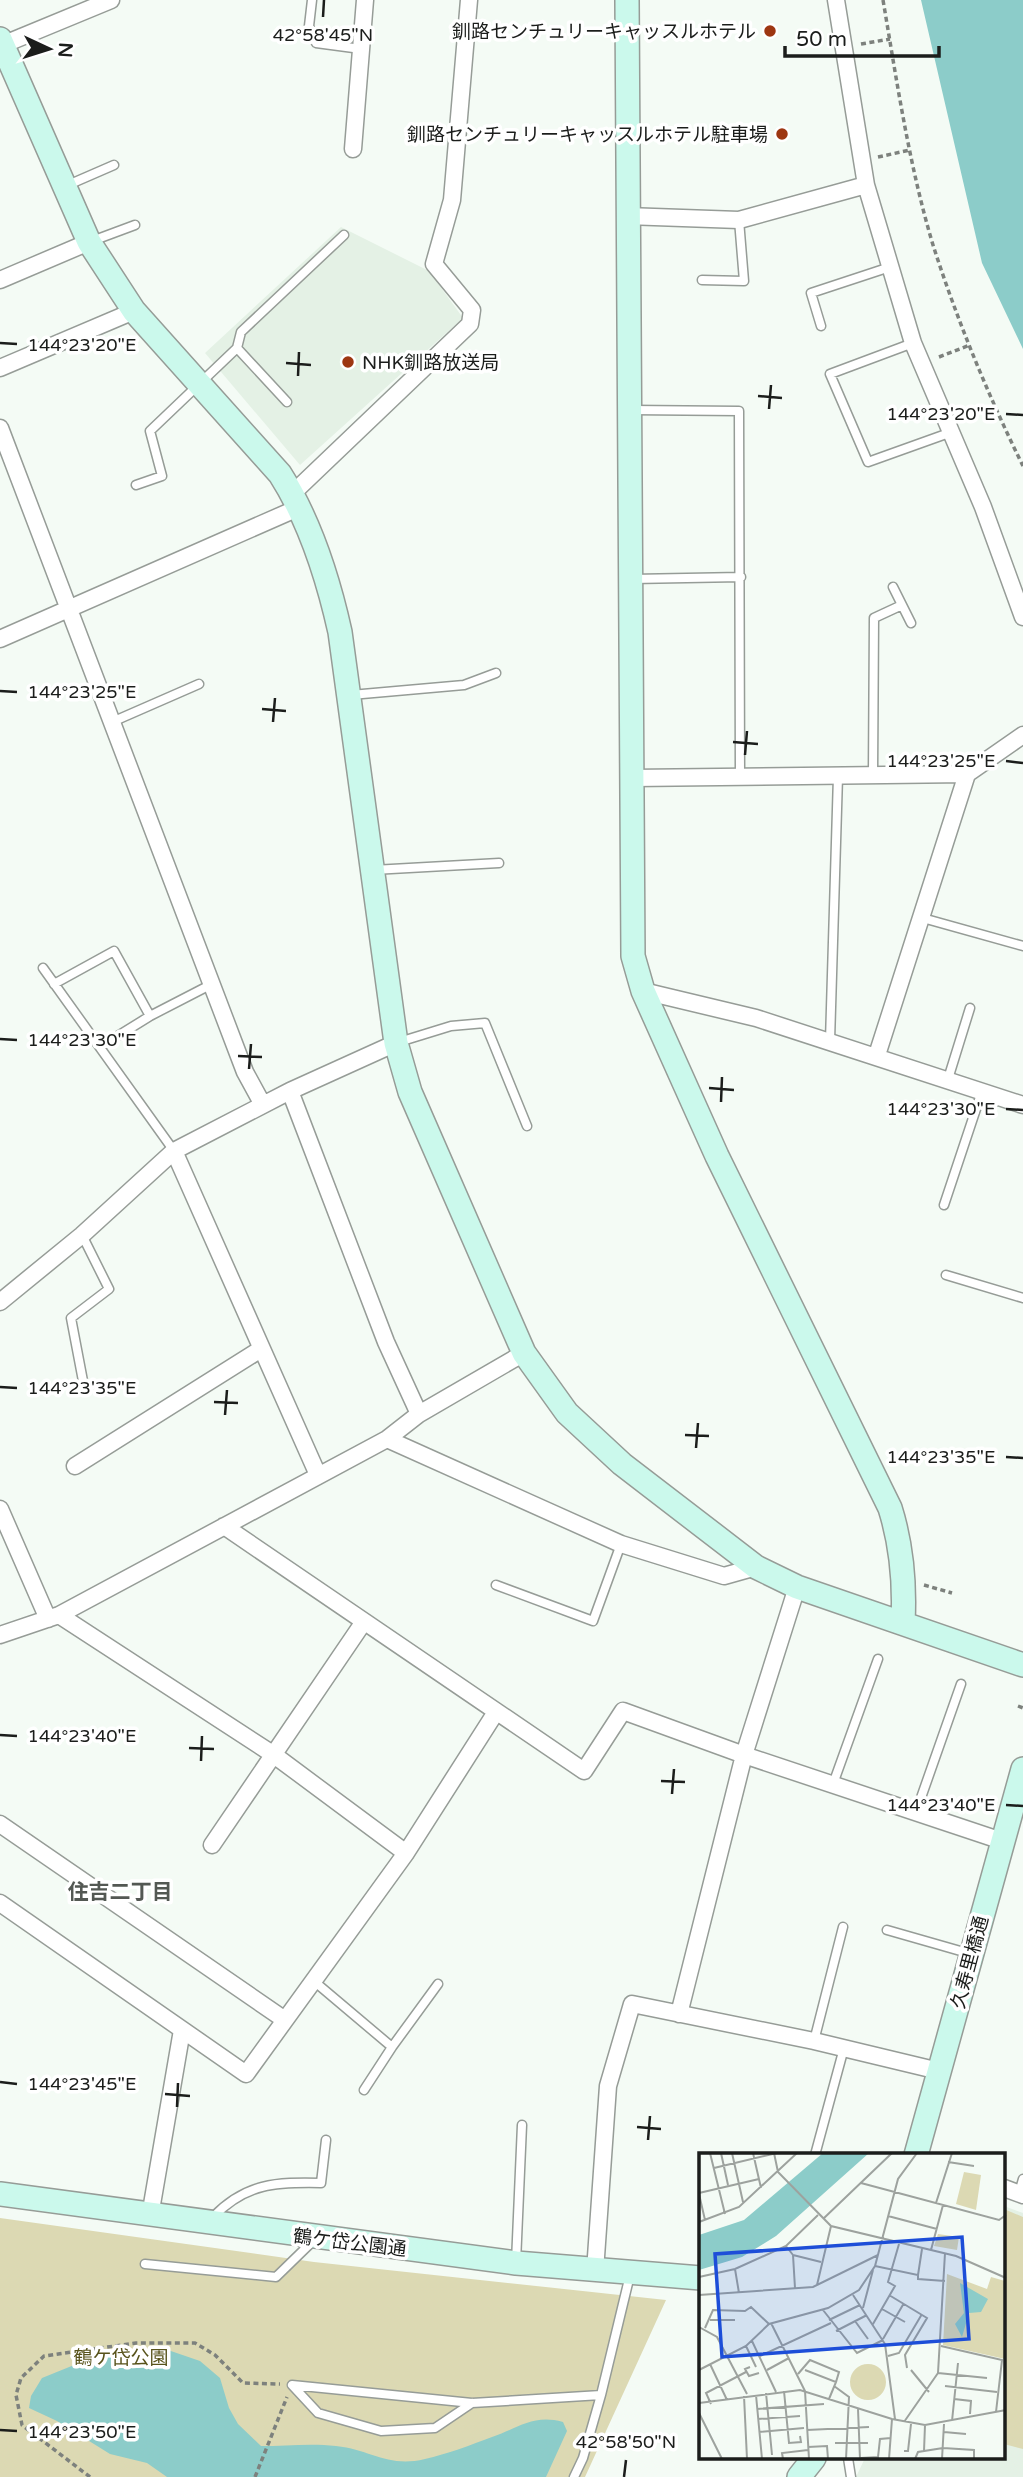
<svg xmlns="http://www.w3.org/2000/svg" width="1023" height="2477" font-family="'Varela Round','Noto Sans JP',sans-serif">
<rect width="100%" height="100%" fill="#f4fbf5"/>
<path fill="#e4f1e5" d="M341 227 429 271 463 318 300 465 205 353Z
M1004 2206 1023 2213V2477H856L865 2458H1004Z"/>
<path fill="#dcd9b3" d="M1004 2209 1023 2217V2449L1004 2444Z
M0 2218 314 2262 666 2300 585 2477H0Z"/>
<path fill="#8cccc9" d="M921 0H1023V349L982 263Z
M165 2349 200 2361 220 2378 229 2408 238 2424 261 2446C285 2446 312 2443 336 2446 372 2450 388 2468 425 2459 447 2454 471 2445 492 2437 519 2428 533 2414 563 2422L567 2431 546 2477H167L147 2463 110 2454 57 2421 29 2408 31 2396 42 2378 84 2361 120 2352Z"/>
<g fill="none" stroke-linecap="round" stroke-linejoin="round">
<defs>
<path id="lane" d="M312 0 309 26 316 43 361 49
M68 185 114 165
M92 241 135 225
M702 280 744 281 739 220
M821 326 811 293 890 267
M913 343 830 374 868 462 949 433
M237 348 287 402
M631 410 739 411 740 777
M136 485 162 476 150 431 237 348 241 332 344 235
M632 579 741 577
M893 587 911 623
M351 695 464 685 496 673
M112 722 199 684
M873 775 874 618 902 605
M373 870 499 863
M919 917 1023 946
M43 968 174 1151
M54 984 114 951 150 1016 212 984
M830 1041 838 776
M399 1042 451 1026 485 1023 527 1126
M100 1047 150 1016
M948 1079 970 1008
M944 1205 982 1091
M82 1235 109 1289 71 1318 83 1381
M946 1275 1023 1298
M496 1585 593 1621 621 1544
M833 1784 878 1659
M916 1812 961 1684
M887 1930 971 1954
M315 1982 392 2047 438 1984
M814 2041 843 1927
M364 2090 392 2047
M815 2155 844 2048
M1019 2193 1023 2179
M213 2217C246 2183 276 2182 321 2183L326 2140
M516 2262 522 2125
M145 2264 276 2277 314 2240
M601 2395 630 2275
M472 2403 435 2428 381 2431 318 2413 292 2385 472 2403 601 2395 583 2458 574 2477
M848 2458 851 2477"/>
<path id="street" d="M836 0 866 185 913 343 983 507 1023 617
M2 45 111 0
M353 149 365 0
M626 216 739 220 866 185
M0 280 89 242
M0 368 134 311
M0 428 245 1072 263 1105
M293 493 470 324 472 310 434 264 452 200 469 0
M0 639 298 508
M632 778 967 774 1023 735
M643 991 756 1018 1023 1105
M877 1055 967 774
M290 1091 386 1342 419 1414
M174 1151 318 1475
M0 1302 82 1235 174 1151 290 1091 396 1043
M387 1439 621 1544 724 1576 756 1567
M75 1466 261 1349
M0 1509 48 1619
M224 1526 584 1771 623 1711 744 1755 1002 1841
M59 1615 274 1755 406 1853
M0 1635 59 1615 387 1439 419 1414 524 1353
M0 1824 285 2020
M212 1845 363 1623
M0 1903 246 2074 406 1853 496 1712
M679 2014 744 1755 797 1587
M1004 2188 1023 2195
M150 2216 182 2030
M595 2271 608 2086 632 2004 814 2041 939 2071"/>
<path id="secondary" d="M627 0 633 956 643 991 717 1156 890 1508C902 1546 905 1582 903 1622
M0 39 89 242 134 311 280 474C310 521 328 578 340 632L396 1043 410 1092 524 1353 567 1413 622 1464 756 1567 797 1587 1023 1665
M916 2155 1023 1769
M0 2194 516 2263 701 2278
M799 2477 814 2458"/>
</defs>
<use href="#lane" stroke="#969c97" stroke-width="11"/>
<use href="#street" stroke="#969c97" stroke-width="19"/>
<use href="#secondary" stroke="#969c97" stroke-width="26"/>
<path stroke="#7d817d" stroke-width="3.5" stroke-dasharray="5 3.5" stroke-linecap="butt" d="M883 0C897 82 909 165 933 245 957 320 988 395 1023 466
M861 44 890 39
M878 157 910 150
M939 357 970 345
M924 1585 952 1593
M1018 1706 1023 1708
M90 2477 22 2425 16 2395 21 2378 44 2356 136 2343H195L215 2355 243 2383 280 2384
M255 2477 287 2397"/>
<use href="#lane" stroke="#fff" stroke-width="8"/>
<use href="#street" stroke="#fff" stroke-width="16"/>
<use href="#secondary" stroke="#cbf9ec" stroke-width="23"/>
</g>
<path fill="none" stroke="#1b1d1b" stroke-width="2.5" d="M323 17 324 0M0 343 17 344M286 363 311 365M298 376 299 352M758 396 782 398M769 409 771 385M1006 414 1023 415M0 691 17 692M262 709 286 711M273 722 275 698M733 742 758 744M745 755 747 731M1006 761 1023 763M0 1039 17 1040M238 1056 262 1057M249 1069 251 1044M709 1088 734 1090M721 1102 722 1077M1006 1109 1023 1110M0 1387 17 1388M214 1402 238 1403M225 1415 227 1390M685 1435 709 1436M696 1448 698 1423M1006 1457 1023 1458M0 1735 17 1736M189 1748 214 1749M201 1761 202 1736M661 1781 685 1782M672 1794 674 1769M1006 1805 1023 1806M0 2082 17 2084M165 2094 190 2096M177 2107 178 2083M637 2127 661 2129M648 2140 650 2116M0 2430 17 2431M624 2477 626 2460"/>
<g fill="#9d3611" stroke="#fff" stroke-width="2.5">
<circle cx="770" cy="31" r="7"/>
<circle cx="782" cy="134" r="7"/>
<circle cx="348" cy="362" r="7"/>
</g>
<g text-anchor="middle" stroke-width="7" stroke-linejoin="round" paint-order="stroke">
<g font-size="19" fill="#1b1d1b" stroke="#fff" text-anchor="end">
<text x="756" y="38">釧路センチュリーキャッスルホテル</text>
<text x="768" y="141">釧路センチュリーキャッスルホテル駐車場</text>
<text x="362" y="369" text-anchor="start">NHK釧路放送局</text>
</g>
<g font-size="19" fill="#1b1d1b" stroke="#fff">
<text transform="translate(969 1962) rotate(-75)" y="7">久寿里橋通</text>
<text transform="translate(350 2242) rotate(7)" y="7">鶴ケ岱公園通</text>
</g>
<g font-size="19" fill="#58531b" stroke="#fff">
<text x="121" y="2364">鶴ケ岱公園</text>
</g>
<g font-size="21" font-weight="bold" fill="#535853" stroke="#fff">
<text x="120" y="1899">住吉二丁目</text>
</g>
</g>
<g transform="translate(699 2153)">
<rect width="306" height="306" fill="#f4fbf5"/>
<path d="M265 19 282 22 277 57 257 51ZM239 81 260 84 258 97 235 93ZM248 121 288 136 292 124 306 128V206L244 192ZM151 229a18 18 0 1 1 36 0a18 18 0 1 1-36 0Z" fill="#dcd9b3"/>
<path d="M124 0H170L77 83 43 104 0 117V82L45 67ZM261 130 289 146 282 159 270 160 263 184 256 171 265 160Z" fill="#8cccc9"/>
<path fill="none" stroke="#9da29e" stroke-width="2" d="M11 0 26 61M22 0 29 32M33 0 44 49M54 0 62 35M75 0 79 19 132 73 257 103 307 125M249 9 275 13M15 15 78 0M162 30 300 67 307 62M0 40 60 26M0 41 6 67M237 50 253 0M189 63 238 76M124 66 193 0M0 69 40 54 98 0M87 93 94 102 96 135M232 97 244 52M94 102 122 109M176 113 219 122V126L246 128M36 116 40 140M219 122 223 96M0 124 36 116 87 93 119 62M118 132 132 73M0 142 114 134 179 102M154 142 186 191 196 266M190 142 228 165 206 202 208 215M164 155 174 117M183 156 206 169M124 157 158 200 184 187M11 167H36M130 167 161 152M156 168 169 186M72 170 106 238 110 306M174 171 196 133 189 129 200 91M0 174 18 184 48 241M6 175 14 157 46 158 52 154 70 171M137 178 168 162M184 186 205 150M53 188 77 239M47 193 57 214M242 193 303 207 297 259M61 203 132 170M189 203 200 200 223 161M11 211 28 247M51 214 46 216 50 223 60 220M0 217 47 193 70 171 129 155 160 137 176 113 199 26 218 0M68 217 90 205M106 217 137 229 130 246M212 217 230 239M239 220 288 225M99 221 111 207 140 219 137 229M135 233 150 244 147 306M246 233 298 239M85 238 90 290 102 289 101 283M67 240 73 302M57 242 63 306M45 243 48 306M255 246 272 248 271 261M0 250 101 237 193 266 226 272 307 257M12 251 7 240 47 219M58 256 125 251M159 256 161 306M0 260 23 306M59 266 101 263M253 268 259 210M205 269 239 220 246 100M108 277 170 274M60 279 105 275M245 279 267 281M136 290H169M109 294 128 293 129 306M205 298H209L212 271M225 298 226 272M162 305 179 304 181 286 192 285M84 306 83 300 109 297M190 306 193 266M216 306 219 299 244 295 275 297V306M243 306 245 271"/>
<path fill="#1d4ed8" fill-opacity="0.15" stroke="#1d4ed8" stroke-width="3.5" d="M263 84 270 186 23 204 16 101Z"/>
<rect width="306" height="306" fill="none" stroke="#1b1d1b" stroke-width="3.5"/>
</g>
<g font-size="18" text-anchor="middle" fill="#1b1d1b" stroke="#fff" stroke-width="7" stroke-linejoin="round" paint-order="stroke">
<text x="323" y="41">42°58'45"N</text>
<text x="82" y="351">144°23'20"E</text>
<text x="941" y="420">144°23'20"E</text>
<text x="82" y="698">144°23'25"E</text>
<text x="941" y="767">144°23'25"E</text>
<text x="82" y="1046">144°23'30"E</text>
<text x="941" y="1115">144°23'30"E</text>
<text x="82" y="1394">144°23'35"E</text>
<text x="941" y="1463">144°23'35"E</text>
<text x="82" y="1742">144°23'40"E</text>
<text x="941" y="1811">144°23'40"E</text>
<text x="82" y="2090">144°23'45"E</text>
<text x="82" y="2438">144°23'50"E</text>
<text x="626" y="2448">42°58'50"N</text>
</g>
<g transform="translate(49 49) rotate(94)" stroke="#ffffff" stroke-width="5" paint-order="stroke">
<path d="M0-5L12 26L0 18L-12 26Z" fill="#1b1d1b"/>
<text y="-10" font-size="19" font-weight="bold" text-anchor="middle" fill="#1b1d1b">N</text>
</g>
<path d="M785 46v10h154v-10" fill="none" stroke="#1b1d1b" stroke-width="3.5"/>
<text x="796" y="46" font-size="21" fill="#1b1d1b" stroke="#ffffff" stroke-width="5" paint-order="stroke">50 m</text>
</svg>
